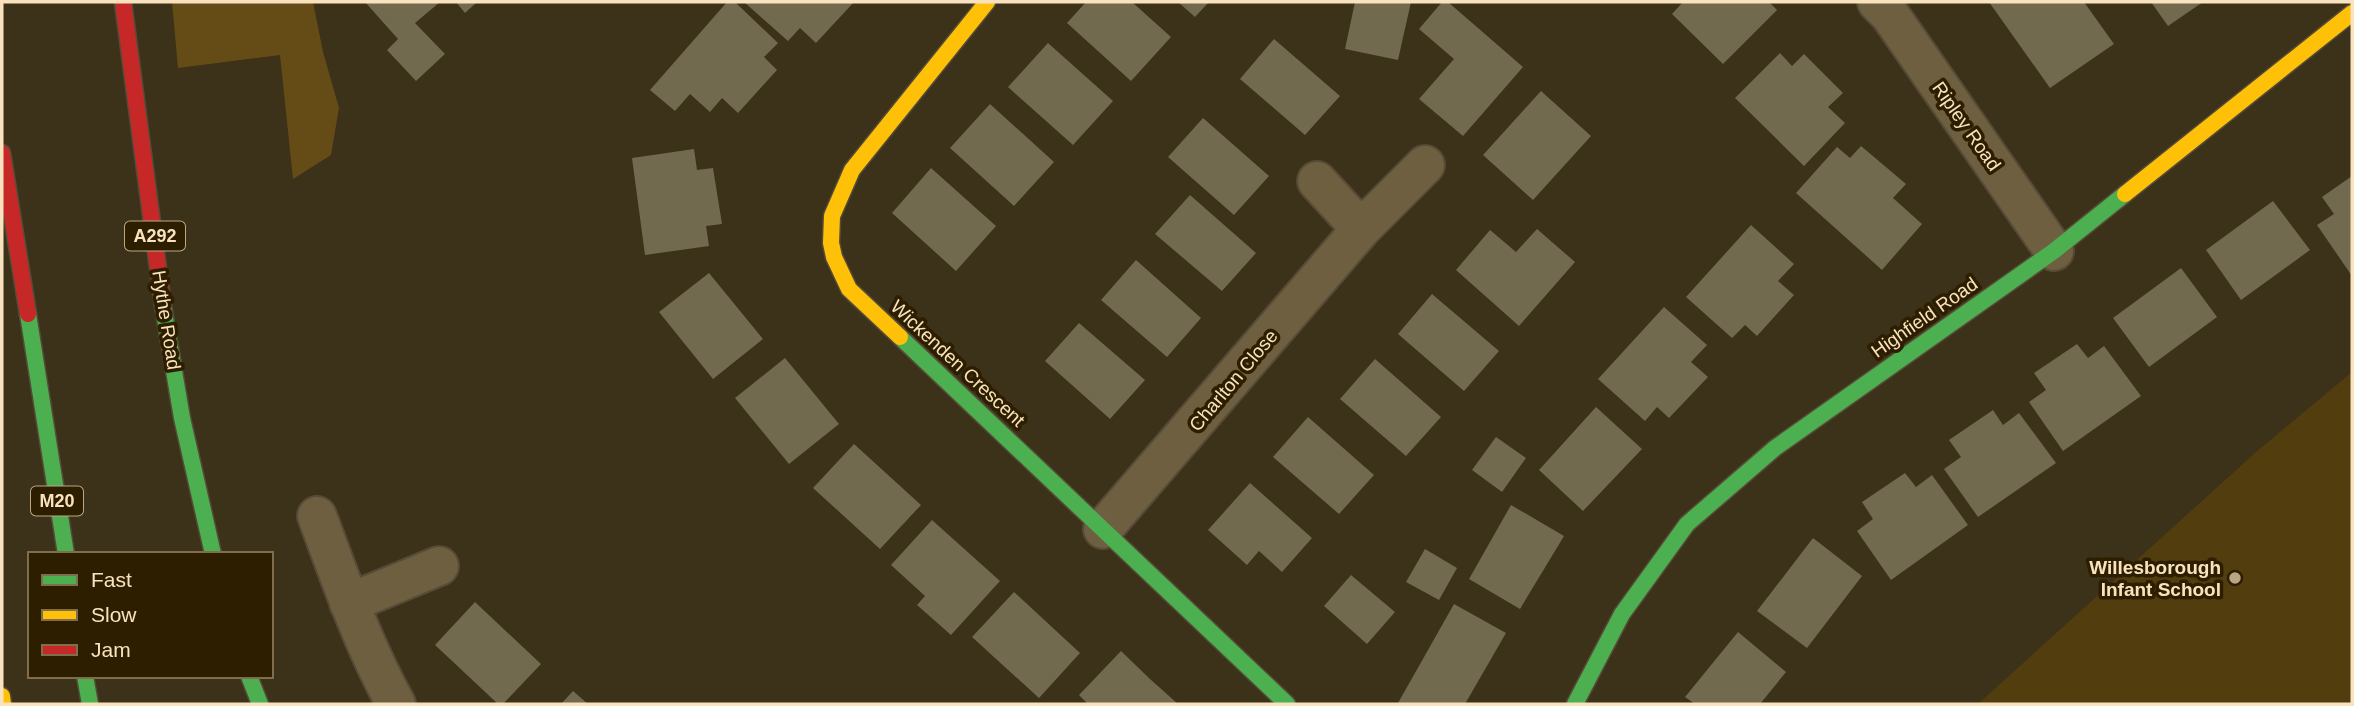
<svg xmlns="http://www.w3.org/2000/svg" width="2354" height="706" font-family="Helvetica,sans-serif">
<rect width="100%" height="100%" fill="#3c3119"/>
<path fill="#523d0f" d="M2352 372V704H1978L2256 452Z"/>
<path fill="#654c17" d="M172 2H313L323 52 339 108 331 155 293 179 280 55 178 68Z"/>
<path fill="#716a4f" d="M365 2H440L415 23 445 54 416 81 387 50 398 39Z
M456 2H477L465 13Z
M727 2H735L778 43 764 57 777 70 738 113 722 98 710 112 690 94 675 111 650 90Z
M744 2H854L816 43 800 28 788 41Z
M1086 2H1132L1171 37 1131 81 1067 23Z
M1178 2H1209L1195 17Z
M1355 2H1411L1398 60 1345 49Z
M1442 2H1448L1523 67 1463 136 1419 99 1454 59 1419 29Z
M1683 2H1769L1777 10 1723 64 1672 14Z
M1989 2H2084L2114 44 2050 88Z
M2151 2H2203L2168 26Z
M1274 39 1340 96 1305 135 1240 79Z
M1048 43 1113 101 1073 145 1008 87Z
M1780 53 1792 66 1804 54 1843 93 1828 107 1845 123 1804 166 1735 98Z
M1541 91 1591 136 1533 200 1483 155Z
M990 104 1054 162 1014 206 950 148Z
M1203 118 1269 176 1234 215 1168 157Z
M1861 146 1906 184 1893 198 1922 224 1882 270 1796 193 1837 147 1850 158Z
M694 149 697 170 713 168 722 224 706 226 709 246 645 255 632 158Z
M931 168 996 226 956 271 892 213Z
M2352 176V276L2317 225 2334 214 2322 197Z
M1190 195 1256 253 1222 291 1155 234Z
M2273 201 2310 250 2241 300 2206 250Z
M1751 225 1794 264 1778 281 1794 295 1757 336 1745 325 1732 338 1686 297Z
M1537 229 1575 262 1519 326 1456 270 1490 230 1516 252Z
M1136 260 1201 318 1167 357 1101 300Z
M2181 268 2217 317 2149 367 2113 318Z
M709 273 763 339 713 379 659 312Z
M1432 294 1499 351 1464 391 1398 334Z
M1664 307 1707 345 1691 362 1708 377 1669 418 1657 407 1645 421 1598 379Z
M1079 323 1145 380 1110 419 1045 361Z
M2077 344 2088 358 2104 346 2141 396 2063 451 2029 402 2046 390 2034 373Z
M785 358 839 424 789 464 735 398Z
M1375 359 1441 417 1406 456 1340 399Z
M1596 407 1642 449 1583 511 1539 470Z
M1993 410 2003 425 2019 413 2056 463 1978 517 1944 469 1961 457 1949 440Z
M1308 417 1374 475 1339 514 1273 457Z
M1496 437 1526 458 1502 492 1472 470Z
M854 444 921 505 880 549 813 488Z
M1905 473 1916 487 1932 475 1968 525 1891 580 1857 531 1873 519 1862 502Z
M1250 483 1312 538 1282 572 1259 551 1247 565 1208 530Z
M1511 505 1564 536 1520 609 1469 579Z
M932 520 1000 581 951 635 917 605 925 596 891 565Z
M1813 538 1862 576 1807 648 1757 611Z
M1425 549 1457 568 1439 600 1406 582Z
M1351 575 1395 612 1367 644 1324 606Z
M1014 592 1080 653 1039 698 972 637Z
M475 602 541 664 503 704H498L435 645Z
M1454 604 1506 633 1465 704H1399L1398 703Z
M1738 632 1786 672 1760 704H1695L1685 697Z
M1121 651 1150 679 1178 704H1088L1079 695Z
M573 691 588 704H561Z"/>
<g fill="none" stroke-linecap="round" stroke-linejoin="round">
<defs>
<path id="street" d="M1877 2 1890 15 2054 251
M1317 181 1361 229
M317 516C341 580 363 645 396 704
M1103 529 1361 229 1425 165
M349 603 439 566"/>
<path id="fast" d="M163 306 182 418 213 554
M28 314 66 554
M900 337 1287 704
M85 676 90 704
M249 676 260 704
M1575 704 1622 614 1687 524 1775 448 2054 251 2125 194"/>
<path id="slow" d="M2125 194 2352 13
M900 337 849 289 834 257 831 243 832 216 852 170 987 2
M2 696 3 704"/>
<path id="jam" d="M123 2 163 306
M2 153 28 314"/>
</defs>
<use href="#street" stroke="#564b37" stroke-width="42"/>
<use href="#fast" stroke="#564b37" stroke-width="19"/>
<use href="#slow" stroke="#564b37" stroke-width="19"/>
<use href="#jam" stroke="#564b37" stroke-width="19"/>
<use href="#street" stroke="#6e5f40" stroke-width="38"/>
<use href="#fast" stroke="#4caf50" stroke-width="16"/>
<use href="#slow" stroke="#ffc107" stroke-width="16"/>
<use href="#jam" stroke="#c62828" stroke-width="16"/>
</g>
<circle fill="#b7a584" stroke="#2e1e00" stroke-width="2.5" cx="2235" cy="578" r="7"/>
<g text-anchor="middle" stroke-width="7" stroke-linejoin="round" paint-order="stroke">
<g fill="#2e1e00" stroke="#bca885" stroke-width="2">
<rect x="125" y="221.5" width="60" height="29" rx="5"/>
<rect x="31" y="486.5" width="52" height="29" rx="5"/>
</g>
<g font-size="18" font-weight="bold" fill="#f9e3be">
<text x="155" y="242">A292</text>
<text x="57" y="507">M20</text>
</g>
<g font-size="19" fill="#f9e3be" stroke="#2e1e00">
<text transform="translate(1967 126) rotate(55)" y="7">Ripley Road</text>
<text transform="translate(1924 317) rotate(-35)" y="7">Highfield Road</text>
<text transform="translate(167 320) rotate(81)" y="7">Hythe Road</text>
<text transform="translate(958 363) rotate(43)" y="7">Wickenden Crescent</text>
<text transform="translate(1233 380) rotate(-50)" y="7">Charlton Close</text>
</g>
<g font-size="19" font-weight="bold" fill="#f9e3be" stroke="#2e1e00" text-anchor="end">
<text x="2221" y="574">Willesborough<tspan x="2221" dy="22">Infant School</tspan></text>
</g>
</g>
<rect width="2354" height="706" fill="none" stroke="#f9e3be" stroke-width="7"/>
<rect x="28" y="552" width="245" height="126" fill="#2e1e00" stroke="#7f6d4c" stroke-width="2"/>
<rect x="42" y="575" width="35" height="10" fill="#4caf50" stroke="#7f6d4c" stroke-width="2"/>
<text x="91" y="587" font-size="21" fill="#f9e3be">Fast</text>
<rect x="42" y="610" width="35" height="10" fill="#ffc107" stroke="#7f6d4c" stroke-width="2"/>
<text x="91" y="622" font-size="21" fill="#f9e3be">Slow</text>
<rect x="42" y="645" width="35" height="10" fill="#c62828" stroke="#7f6d4c" stroke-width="2"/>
<text x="91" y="657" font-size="21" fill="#f9e3be">Jam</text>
</svg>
